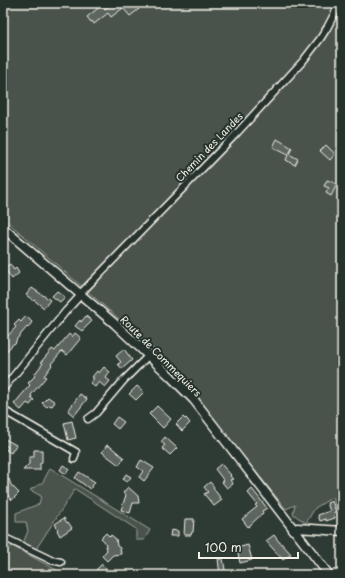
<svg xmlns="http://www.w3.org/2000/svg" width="345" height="578" font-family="'Playpen Sans',sans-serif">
<rect width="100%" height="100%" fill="#2e3b34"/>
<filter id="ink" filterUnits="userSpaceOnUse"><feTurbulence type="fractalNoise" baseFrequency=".025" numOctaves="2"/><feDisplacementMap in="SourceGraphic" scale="8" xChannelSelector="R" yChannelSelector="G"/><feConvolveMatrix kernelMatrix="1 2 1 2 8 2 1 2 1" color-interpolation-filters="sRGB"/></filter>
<g filter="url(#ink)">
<path fill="#48524c" stroke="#9ea29a" d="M3 3H328L337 11 342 3V525H340L333 497 315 508 306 523 293 514 295 505 286 509 202 405 156 351 3 218Z
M50 468 150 530 144 540H136V529L75 489 36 549 23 543 28 531 26 522H16V513L39 504 41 496 30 490 43 482Z
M12 546 66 575H12L3 567C3 555 1 554 12 546Z"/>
<path fill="#5c655e" stroke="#f4f1e8" d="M112 3H134L139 9 130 16 123 8 111 17 108 13 94 24 92 21 91 22 87 17 102 5 105 9Z
M277 139 292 148 289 154 298 159 295 165 286 160 288 155 273 147Z
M326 145 335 154 330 160 320 151Z
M327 180 337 184 331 196 326 193 329 188 324 186Z
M10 264 14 270 16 268 19 273 12 279 4 268Z
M32 288 50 300 44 308 34 300V301L26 295Z
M57 291 65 297 60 302 52 296Z
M26 316 32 322 28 328 27 327 16 340V342L14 344H13L3 355V341L16 327 14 325 19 320 21 322Z
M86 316 92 321 82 331 75 326 80 320 81 322Z
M75 333 81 338 67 355 62 351 51 364 52 365 44 376 46 377 31 395 32 397 31 398 34 400 30 405 27 403 21 410 14 404 30 385 28 383 35 376 34 375 43 363 41 362 52 349 55 351 69 334 72 337Z
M124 349 132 360 122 369 118 364 121 362 116 356Z
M104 367 110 372 106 378 110 381 105 387 99 382 95 387 90 383 94 378 92 377 97 371 99 373Z
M137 386 144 392 136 400 129 394Z
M80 394 87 399 74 416 68 411Z
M48 397 55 402 52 406 49 405 47 407 42 403Z
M157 406 171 419 163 428 149 414Z
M117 417 124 422 118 429 112 424Z
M183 417 185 419 186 418 190 423 182 431 176 424Z
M72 421 76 438 68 440 64 423Z
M165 437 177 448 170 455 162 448 165 445 161 442Z
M3 438 16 445 11 453 6 450 8 447 3 444Z
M107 445 111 447 124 458 119 465 102 452Z
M34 450H42V463H40V470H23L29 464V457H34Z
M141 460 154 468 144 481 139 477 143 471 137 467Z
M221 464 231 475 230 476 233 479 230 480 233 484 227 488 222 482 224 481 215 469Z
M63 465 69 469 66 474 60 470Z
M79 472 95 482 90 489 75 478Z
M126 474 131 477 127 482 123 479Z
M9 479 11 485 19 493 12 500 3 490V481Z
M210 482 214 487 213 488 222 500 214 506 204 494 208 492 204 487Z
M128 487 138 496 139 503H133L130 513 121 510 126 495 123 493Z
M252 489 267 508 262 511 263 513 248 527 242 519 257 507 255 505 257 504 248 493Z
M332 501 336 512H334L335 518 326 521V519L320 521 318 515 330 511 327 503Z
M64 518 67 523 68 522 72 528 60 536 57 530 58 529 55 524Z
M185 519H194L193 532H192L191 535H184Z
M171 530 178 531V536H170Z
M106 533 110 537 111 535 116 539 117 546 120 548 121 554 113 555 107 561 102 556 107 550 105 542 101 538Z
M274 535 280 543H281L291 554 283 560 266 541Z
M248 545 252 560 240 563 237 548Z
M218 559H223L226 575H220Z
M102 564 113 575H101L96 570Z"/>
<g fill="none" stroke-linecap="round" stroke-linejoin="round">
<defs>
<path id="minor" d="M3 389 66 311 79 297 80 294 235 135 303 61 320 39 327 28 340 3
M3 410 76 452 74 459
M88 419 96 413 124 380 149 355
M3 537 51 560 61 562"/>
<path id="tertiary" d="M3 228 115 324 171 377 194 400 214 426 329 575
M293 530 297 528 342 531"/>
</defs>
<use href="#minor" stroke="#f4f1e8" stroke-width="9"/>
<use href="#tertiary" stroke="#f4f1e8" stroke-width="11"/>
<use href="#minor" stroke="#26332d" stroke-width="6"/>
<use href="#tertiary" stroke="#26332d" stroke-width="8"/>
</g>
</g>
<g text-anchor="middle" stroke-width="4" stroke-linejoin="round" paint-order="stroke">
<g font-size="10" fill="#f4f1e8" stroke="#26332d">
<text transform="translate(209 147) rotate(-46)" y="4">Chemin des Landes</text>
<text transform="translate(161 356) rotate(45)" y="4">Route de Commequiers</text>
</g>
</g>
<rect width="345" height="578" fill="none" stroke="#26332d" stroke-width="16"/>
<rect x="8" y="8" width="329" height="562" fill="none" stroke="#f4f1e8" stroke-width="1.5" filter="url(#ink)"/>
<path d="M199 552v6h99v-6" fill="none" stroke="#f4f1e8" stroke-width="2"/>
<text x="205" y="552" font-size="12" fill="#f4f1e8" stroke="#26332d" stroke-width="3" paint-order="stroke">100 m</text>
</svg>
